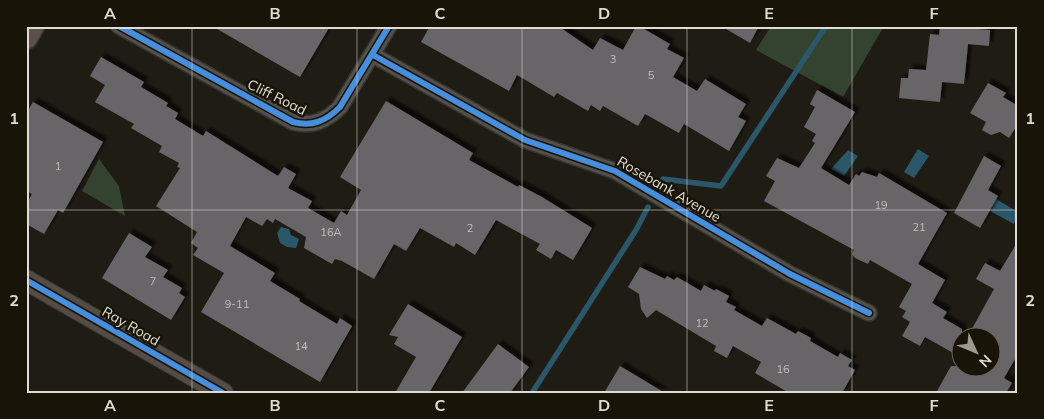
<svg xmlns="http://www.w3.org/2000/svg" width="1044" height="419" font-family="Mulish,sans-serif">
<defs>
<filter id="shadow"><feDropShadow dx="4.5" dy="-4.5" stdDeviation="1" flood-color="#0009"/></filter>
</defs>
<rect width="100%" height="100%" fill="#1f1c14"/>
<path fill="#34432f" d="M771 26H884L843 97 756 50Z
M99 159 119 186 125 216 82 191Z"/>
<path fill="#2a576a" d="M918 149 929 156 914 178 904 172Z
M848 150 858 156 844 176 831 169Z
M996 199 1018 212 1014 224 990 211Z
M281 227 289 229 291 235 299 239 296 248 287 247 280 243 277 233Z"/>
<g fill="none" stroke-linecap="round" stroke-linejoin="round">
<path stroke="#2a576a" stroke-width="5.5" d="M662 181 663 179 721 186 826 26
M532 393 636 230 648 207"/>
</g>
<path fill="#676569" filter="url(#shadow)" d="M212 26H330L300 77Z
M430 26H558L593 50 600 38 623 50 636 26H639L670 44 667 49 684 58 673 77 697 91 705 79 746 104 738 117 746 121 729 151 684 124 679 133 645 114 638 126 603 106 600 111 591 105 588 111 557 93 554 97 517 75 509 91 421 42Z
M721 26H759L750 43Z
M940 26 990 30 989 46 968 44 964 84 942 82 940 102 899 98 901 78H908L909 69 926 70 930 34 939 35Z
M101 57 144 82 141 87 168 103 166 106 178 113 175 119 203 136 206 131 278 176 284 167 296 174 288 188 312 201 308 208 334 223 341 211 347 215 361 190 340 177 386 101 473 153 469 160 518 187 519 185 542 197 592 228 573 260 556 250 551 259 536 250 540 244 496 220 475 255 456 243 454 247 420 228 406 251 394 244 374 279 342 261 335 259 332 264 304 248 306 237 275 219 273 223 267 219 262 226 246 217 230 246 275 273 270 281 300 299 299 301 337 324 340 318 352 326 320 382 201 312 224 273 193 255 198 248 191 243 197 232 156 206 180 168 177 167 179 163 159 152 162 146 131 128 134 124 95 102 105 85 90 76Z
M988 83 1006 93 1003 97 1018 106V124L1009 138 1000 132 991 135 982 130 986 122 970 113Z
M817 90 855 112 821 168 849 185 856 174 859 176 862 172 877 177 879 173 947 213 918 264 945 280 932 303 947 312 943 318 962 329V358L925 337 920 346 902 336 910 322 902 317 906 311 899 307 912 284 870 260 868 264 855 258 852 254 854 250 764 201 775 181 766 176 777 158 799 168 815 143 812 141 816 134 804 127 815 107 810 104Z
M33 102 103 142 63 213 58 210 44 234 26 224V205L32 194 26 191V114Z
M984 156 1001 166 988 190 998 196 980 228 954 213Z
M129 233 152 247 145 257 168 270 163 277 182 288 179 293 185 297 171 320 102 278Z
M1018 241V354L1004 378 1012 383 1006 393H936L951 366H992V336H968L994 289 976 279 985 263 1000 271Z
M640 267 665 279 667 276 674 280 677 277 701 291 704 285 715 291 716 289 729 296 726 302 736 307 734 310 762 326 767 318 796 334 798 331 811 338 810 341 838 357 840 353 852 360 848 366 855 370 842 393H789L755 373 761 362 733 346 727 358 714 351 716 346 656 310 647 318 641 309 639 294 628 287Z
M408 304 462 337 429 393H395L416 357 394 344 398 337 389 335Z
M498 344 529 367 510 393H462Z
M620 366 665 393H604Z"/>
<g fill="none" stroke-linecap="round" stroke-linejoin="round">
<defs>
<path id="street" d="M119 26 293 122C312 127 326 121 340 107L389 26
M373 55 525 140 615 171 790 274 869 313"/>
<path id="secondary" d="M26 280 223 393"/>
<path id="primary" d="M26 38 33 26"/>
</defs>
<use href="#street" stroke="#373530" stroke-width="18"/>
<use href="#secondary" stroke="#373530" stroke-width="22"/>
<use href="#primary" stroke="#373530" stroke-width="25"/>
<use href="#street" stroke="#53514b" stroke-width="15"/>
<use href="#secondary" stroke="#544c45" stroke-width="20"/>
<use href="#primary" stroke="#5b5148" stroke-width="22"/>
<defs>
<path id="cycleway" d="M119 26 293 122C312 127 326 121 340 107L389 26
M373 55 525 140 615 171 790 274 869 313
M26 280 223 393"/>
</defs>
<use href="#cycleway" stroke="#191408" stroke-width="9"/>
<use href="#cycleway" stroke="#468fdf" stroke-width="6"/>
</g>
<path fill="none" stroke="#e0dcd4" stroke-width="1" stroke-opacity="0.55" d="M192 26V393M357 26V393M522 26V393M687 26V393M852 26V393M26 210H1018"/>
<g text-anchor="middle" stroke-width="5" stroke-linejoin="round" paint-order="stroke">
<g font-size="11" fill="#c2beb9">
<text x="613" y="63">3</text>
<text x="651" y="79">5</text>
<text x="58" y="170">1</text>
<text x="881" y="209">19</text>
<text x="919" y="231">21</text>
<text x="470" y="232">2</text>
<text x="331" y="236">16A</text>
<text x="153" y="285">7</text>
<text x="237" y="308">9-11</text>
<text x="702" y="327">12</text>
<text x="301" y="350">14</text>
<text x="783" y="373">16</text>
</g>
<g font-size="14" fill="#e0dcd4" stroke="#191408">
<text transform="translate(277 97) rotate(26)" y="5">Cliff Road</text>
<text transform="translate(669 189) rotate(30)" y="5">Rosebank Avenue</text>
<text transform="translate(131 326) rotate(30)" y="5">Ray Road</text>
</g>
</g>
<rect width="1044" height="419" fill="none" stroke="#191408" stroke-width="55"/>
<g transform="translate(976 352) rotate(134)"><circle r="24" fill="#191408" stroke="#69645a"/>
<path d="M0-4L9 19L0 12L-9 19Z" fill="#9c9991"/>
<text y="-8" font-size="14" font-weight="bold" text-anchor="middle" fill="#e0dcd4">N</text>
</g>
<rect x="28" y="28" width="988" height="364" fill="none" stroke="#e0dcd4" stroke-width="2"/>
<g font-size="16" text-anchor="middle" font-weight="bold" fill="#e0dcd4">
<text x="110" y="19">A</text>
<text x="275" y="19">B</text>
<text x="440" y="19">C</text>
<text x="604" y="19">D</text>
<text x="769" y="19">E</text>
<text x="934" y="19">F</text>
<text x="14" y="124">1</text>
<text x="1030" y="124">1</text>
<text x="14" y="306">2</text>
<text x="1030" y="306">2</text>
<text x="110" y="411">A</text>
<text x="275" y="411">B</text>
<text x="440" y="411">C</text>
<text x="604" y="411">D</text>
<text x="769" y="411">E</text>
<text x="934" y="411">F</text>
</g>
</svg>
